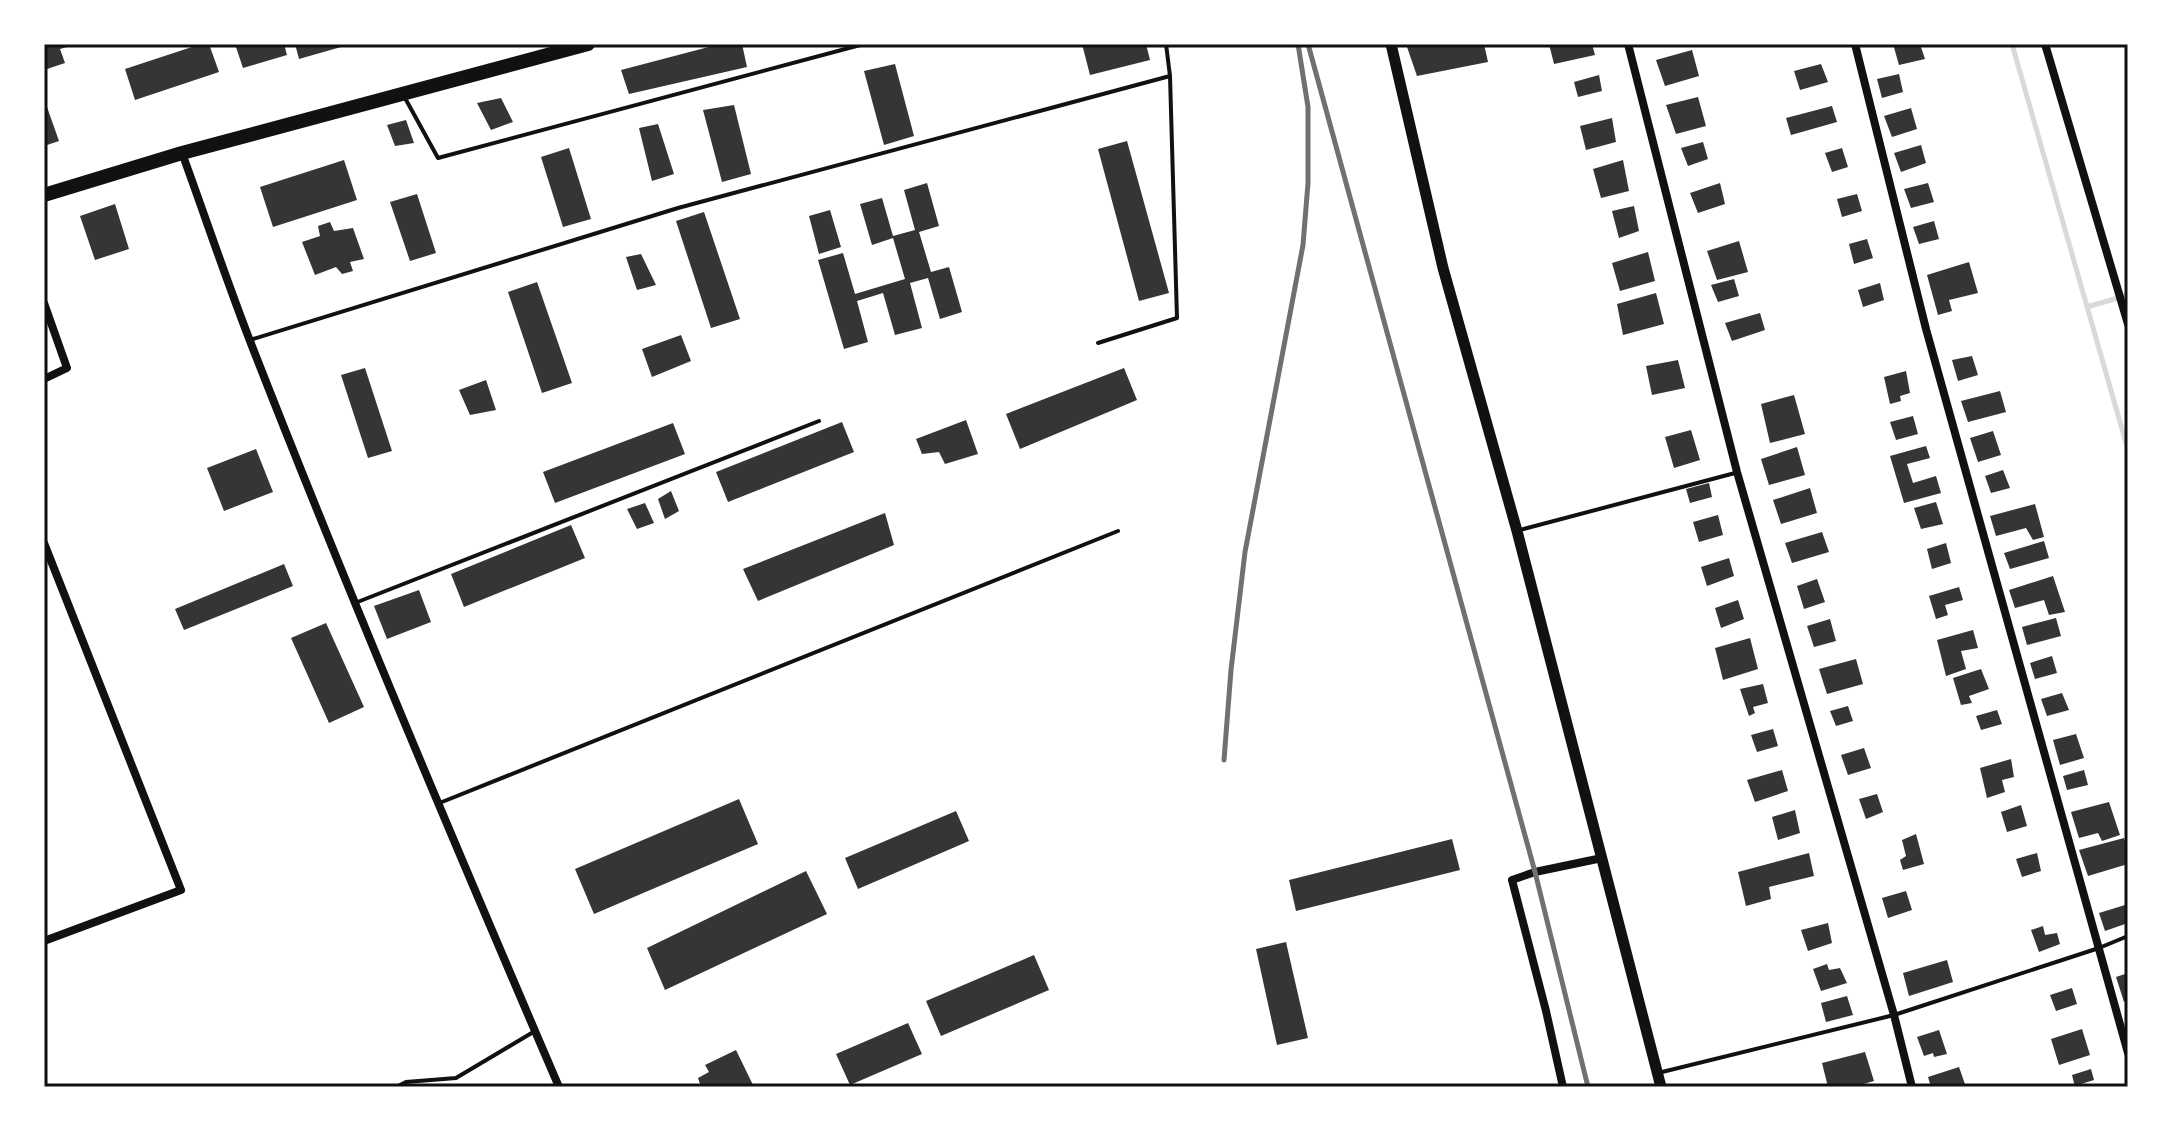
<svg xmlns="http://www.w3.org/2000/svg" width="2172" height="1131" font-family="'IBM Plex Sans',sans-serif">
<rect width="100%" height="100%" fill="#fff"/>
<g fill="none" stroke-linecap="round" stroke-linejoin="round">
<path stroke="#d9d9d9" stroke-width="5" d="M2012 44 2128 450
M2087 307 2128 295"/>
</g>
<path fill="#353535" d="M44 44H73L74 45 60 49 65 63 44 70Z
M201 44H209L219 72 135 100 125 69Z
M235 44H284L287 55 243 68Z
M295 44H348V45L299 59Z
M720 44H742L747 67 629 94 621 70Z
M1082 44H1146L1150 60 1090 75Z
M1418 44H1484L1488 62 1417 76 1407 47Z
M1549 44H1592L1595 55 1554 64Z
M1893 44H1920L1925 59 1899 65Z
M1692 50 1699 76 1665 86 1656 60Z
M895 64 914 136 884 145 864 71Z
M1821 64 1828 82 1800 90 1794 71Z
M1899 74 1903 92 1882 98 1877 79Z
M1599 75 1602 91 1578 97 1574 82Z
M1698 97 1706 126 1676 134 1666 105Z
M501 98 513 122 491 130 477 103Z
M734 105 751 174 722 182 703 110Z
M1832 106 1837 122 1791 135 1786 118Z
M47 107 59 141 44 146V108Z
M1911 108 1917 129 1892 137 1884 116Z
M1612 118 1616 142 1586 150 1580 126Z
M406 120 414 143 395 146 387 125Z
M658 124 674 174 652 181 639 128Z
M1127 141 1169 293 1139 301 1098 149Z
M1703 142 1708 159 1688 166 1681 148Z
M1921 145 1926 163 1901 172 1894 153Z
M569 148 591 219 563 227 541 157Z
M1842 148 1848 167 1832 172 1825 153Z
M344 160 357 200 273 227 260 187Z
M1623 160 1629 191 1601 198 1593 169Z
M927 183 939 226 919 232 931 272 949 267 962 312 940 319 928 278 910 283 922 328 895 335 883 293 857 301 868 342 844 349 818 260 843 253 855 294 905 279 893 238 872 245 860 204 882 198 893 236 915 230 904 190Z
M1720 183 1725 204 1698 213 1690 193Z
M1928 183 1934 202 1911 208 1904 189Z
M417 194 436 253 410 261 390 202Z
M1857 194 1862 211 1842 217 1837 199Z
M115 204 129 249 95 260 80 216Z
M1634 206 1639 231 1619 238 1612 211Z
M830 210 841 247 819 254 809 216Z
M704 212 740 319 711 328 676 221Z
M1934 221 1939 239 1919 244 1913 227Z
M330 222 334 231 353 228 364 259 350 262 353 271 342 274 336 267 315 275 302 242 320 236 318 226Z
M1867 239 1873 258 1854 264 1849 244Z
M1739 241 1748 272 1717 280 1707 251Z
M1648 252 1655 281 1620 291 1612 263Z
M641 254 656 285 637 290 626 257Z
M1969 262 1978 293 1949 300 1952 311 1938 315 1927 275Z
M1734 279 1739 296 1718 302 1711 285Z
M537 282 572 383 542 393 508 292Z
M1880 283 1884 300 1863 307 1858 290Z
M1656 293 1664 324 1623 335 1617 304Z
M1760 313 1765 330 1732 341 1725 323Z
M681 335 691 361 652 377 642 349Z
M1972 356 1978 375 1958 381 1952 360Z
M1678 360 1685 388 1652 395 1646 366Z
M365 368 392 451 368 458 341 375Z
M1124 368 1137 400 1020 449 1006 414Z
M1906 371 1910 393 1900 396 1901 401 1890 404 1884 377Z
M486 380 496 410 470 415 459 390Z
M2000 391 2006 412 1968 422 1961 401Z
M1794 395 1805 434 1770 443 1761 404Z
M1913 416 1918 434 1896 440 1890 422Z
M966 420 978 454 945 464 939 452 922 454 916 439Z
M842 422 854 452 728 502 716 472Z
M673 423 685 454 555 503 543 472Z
M1691 430 1700 460 1674 468 1665 437Z
M1993 431 2001 455 1978 462 1970 438Z
M1926 446 1930 458 1907 464 1913 483 1936 476 1941 493 1904 503 1890 456Z
M1797 447 1805 475 1769 485 1761 459Z
M256 449 273 492 224 511 207 468Z
M2003 470 2010 488 1991 493 1985 476Z
M1709 483 1712 497 1690 503 1686 489Z
M1810 488 1817 513 1781 524 1773 500Z
M671 491 679 511 665 519 658 499Z
M1936 502 1943 524 1921 529 1914 508Z
M645 503 654 523 637 529 627 509Z
M2035 504 2044 537 2033 540 2026 528 1996 536 1990 516Z
M885 513 894 545 758 601 743 569Z
M1718 515 1723 535 1699 542 1693 522Z
M571 525 585 558 464 607 451 574Z
M1822 532 1829 552 1792 563 1785 543Z
M2044 541 2049 558 2010 569 2004 553Z
M1946 543 1951 563 1932 569 1927 549Z
M1729 558 1734 576 1707 586 1701 567Z
M284 564 293 586 184 630 175 609Z
M2053 576 2065 612 2049 615 2044 600 2015 608 2009 590Z
M1817 579 1825 602 1804 609 1797 586Z
M1959 587 1963 600 1945 605 1948 615 1936 619 1929 596Z
M419 590 431 622 387 639 374 606Z
M1738 600 1744 619 1721 628 1715 608Z
M2056 618 2061 636 2027 645 2022 627Z
M1830 619 1836 641 1814 647 1807 626Z
M326 623 364 707 329 723 291 638Z
M1973 630 1978 648 1961 651 1966 669 1946 676 1937 640Z
M1750 638 1758 669 1723 680 1715 648Z
M2052 656 2057 673 2035 679 2030 663Z
M1856 659 1863 684 1827 694 1819 669Z
M1981 669 1989 689 1969 696 1972 703 1961 705 1953 678Z
M1763 684 1768 703 1753 707 1755 713 1749 716 1740 689Z
M2062 693 2069 710 2047 716 2041 699Z
M1848 706 1853 721 1836 726 1830 711Z
M1997 710 2002 724 1981 730 1976 716Z
M1773 729 1778 746 1757 752 1751 735Z
M2076 734 2084 758 2060 765 2053 740Z
M1864 748 1871 768 1848 775 1841 755Z
M2011 759 2014 777 2002 780 2005 792 1987 798 1980 768Z
M1782 770 1788 791 1755 802 1747 780Z
M2084 770 2088 785 2067 790 2063 776Z
M1877 794 1883 812 1866 819 1859 799Z
M739 799 758 844 594 914 575 869Z
M2109 802 2120 835 2102 841 2098 833 2079 838 2071 812Z
M2021 805 2027 826 2007 832 2001 812Z
M1795 810 1800 833 1778 840 1772 817Z
M956 811 969 841 858 889 845 858Z
M1916 834 1924 864 1903 870 1900 860 1906 856 1902 840Z
M2124 838 2128 850V864L2088 876 2079 850Z
M1452 839 1460 870 1296 911 1289 880Z
M1809 853 1814 876 1769 887 1771 899 1746 906 1738 872Z
M2037 853 2041 871 2022 877 2016 859Z
M806 871 827 914 665 990 647 948Z
M1906 891 1912 910 1888 918 1882 898Z
M2125 905 2128 923 2105 931 2099 913Z
M1828 923 1832 943 1808 951 1801 930Z
M2043 926 2045 935 2057 933 2060 944 2039 952 2031 930Z
M1286 942 1308 1038 1277 1045 1256 949Z
M1034 955 1049 990 941 1036 926 1001Z
M1947 960 1953 982 1909 996 1903 973Z
M1827 964 1829 970 1840 968 1847 983 1821 991 1813 969Z
M2128 973V1000L2124 1002 2116 977Z
M2072 988 2077 1004 2056 1011 2050 995Z
M1847 996 1853 1015 1826 1022 1821 1003Z
M908 1023 922 1054 850 1085 836 1054Z
M2082 1029 2090 1055 2059 1065 2051 1039Z
M1939 1030 1947 1054 1934 1057 1933 1053 1924 1056 1917 1037Z
M736 1050 754 1087H693L700 1084 698 1078 709 1072 705 1065Z
M1865 1052 1874 1081 1853 1087H1828L1822 1063Z
M1959 1067 1966 1087H1931L1928 1077Z
M2091 1069 2094 1080 2081 1084 2082 1087H2075L2072 1075Z"/>
<g fill="none" stroke-linecap="round" stroke-linejoin="round">
<path stroke="#111" stroke-width="4" d="M405 98 438 158 864 44
M250 340 678 208 1170 76 1166 44
M1098 343 1177 318 1170 76
M1520 530 1735 473
M355 603 819 421
M437 804 1118 531
M1658 1073 1894 1015 2099 948 2128 936
M396 1087 406 1082 456 1078 535 1031"/>
<path stroke="#111" stroke-width="8" d="M1628 44 1737 472 1894 1015 1912 1087
M1855 44 1926 329 2128 1053
M2045 44 2128 324
M182 153C205 216 226 279 250 341 348 592 453 840 559 1087
M44 303 67 368 44 379
M44 543 181 890 44 941
M1563 1087 1546 1011 1512 880 1535 872 1602 858"/>
<path stroke="#111" stroke-width="11" d="M1391 44 1443 268 1517 531 1661 1087"/>
<path stroke="#111" stroke-width="14" d="M44 195 182 153 588 44"/>
<path stroke="#707070" stroke-width="5" d="M1308 44 1535 872 1588 1087
M1224 760 1231 670 1245 552 1303 245 1308 183V107L1298 44"/>
</g>
<rect width="2172" height="1131" fill="none" stroke="#ffffff" stroke-width="92"/>
<rect x="46" y="46" width="2080" height="1039" fill="none" stroke="#111" stroke-width="3"/>
</svg>
